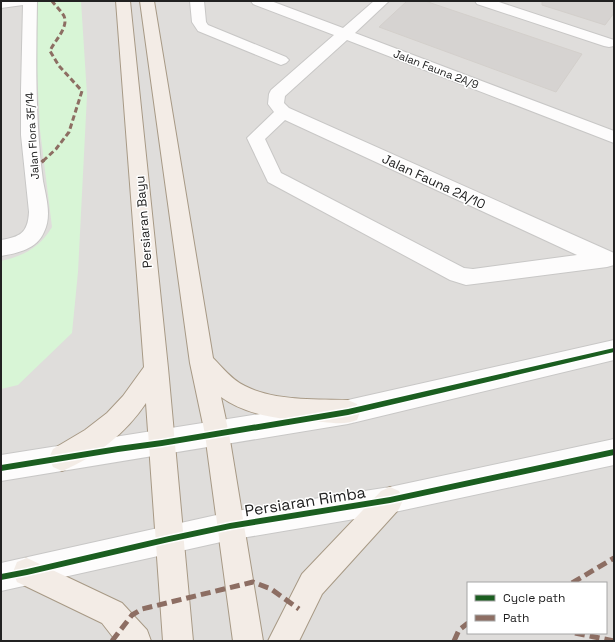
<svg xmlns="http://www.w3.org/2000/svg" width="615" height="642" font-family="'Space Grotesk',sans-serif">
<rect width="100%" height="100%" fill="#f0edea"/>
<path fill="#dfdddb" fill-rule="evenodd" d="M1 1H614V641H1ZM468 583H606V633H468Z"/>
<path fill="#d8f5d6" d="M36 1H81L87 95 78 272 72 333 18 385 1 389V261C24 256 40 247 52 227L40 130 35 30Z"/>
<path fill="#d6d3d1" stroke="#d3cfcb" d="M407 1H425L582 54 556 92 379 27Z
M542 1H614V13L605 25 542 5Z"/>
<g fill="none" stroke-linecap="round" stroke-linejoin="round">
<defs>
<path id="minor" d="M1 1H37C36 61 35 121 43 181 46 197 52 216 44 232 37 249 18 253 1 256V240C20 237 28 233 29 212L21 135V90L23 5 1 8Z
M190 1H204L206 22 208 25 286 57 289 60 286 63 281 65 276 63 198 31 192 22Z
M251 1H271L343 28 374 1H389L355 33 614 131V143L347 40 285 96 284 103 289 108 614 253V265L607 267 466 285 450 280 268 182 247 138 274 112 268 104 269 94 271 90 334 35 253 4ZM285 120 577 255 473 269 464 268 287 176 281 173 265 139Z
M475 1H496L614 40V46L609 47 604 46 477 4Z
M614 340V360L348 424 1 481V455L348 400Z
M614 439V465L390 513 230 540 1 591V563L230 512 390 487Z"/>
<path id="major" d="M116 1H130L168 368 193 641H163L146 403C126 433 96 457 62 471L53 467 49 458 53 449 85 430 107 413 123 396 144 367Z
M140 1H154L213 358C223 368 232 380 245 386 274 401 316 399 348 400L357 404 360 412 357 420C345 425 335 423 323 422 289 420 250 418 221 397L229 434 263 641H233L205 434 190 363Z
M390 487 399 491 403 500 399 509 322 594 299 641H268L302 574 381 491Z
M27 558 122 603 147 630 151 641H116L102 623 17 582 13 572 17 562Z"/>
</defs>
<use href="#minor" stroke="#c8c7c6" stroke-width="2"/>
<use href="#major" stroke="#a79985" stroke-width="2"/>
<use href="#minor" fill="#fdfcfc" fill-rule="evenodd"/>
<use href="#major" fill="#f3ece6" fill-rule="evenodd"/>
<path stroke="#8d6e63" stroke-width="3" stroke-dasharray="5.5 3" stroke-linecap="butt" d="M43 161 56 149 69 132 82 91 59 66 50 51C54 41 69 28 64 16 61 11 56 6 52 1"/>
<path stroke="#8d6e63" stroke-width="3.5" stroke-dasharray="8 3.5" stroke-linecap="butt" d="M33 170 44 160"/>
<path stroke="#8d6e63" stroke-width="5" stroke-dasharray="10 5" stroke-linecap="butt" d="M572 583 614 558
M575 633 614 641
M112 641 132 615 142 609 253 582 271 589 299 609
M454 641 459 630 468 623"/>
<defs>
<path id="cycleway" d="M614 348V352L348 415 162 446 118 452 1 471V465L118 446 162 440 348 409Z
M614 449V455L390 503 230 529 169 542 27 575 1 580V574L27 569 169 536 230 523 390 497Z"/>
</defs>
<use href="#cycleway" stroke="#fff" stroke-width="3"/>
<use href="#cycleway" fill="#1b5e20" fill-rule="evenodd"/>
</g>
<g text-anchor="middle" stroke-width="3" stroke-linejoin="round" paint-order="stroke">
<g font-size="11" fill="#212121" stroke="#fff">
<text transform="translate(436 69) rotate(21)" y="4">Jalan Fauna 2A/9</text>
<text transform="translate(32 136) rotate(-94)" y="4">Jalan Flora 3F/14</text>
</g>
<g font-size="13" fill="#212121" stroke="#fff">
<text transform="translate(434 181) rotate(25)" y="5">Jalan Fauna 2A/10</text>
<text transform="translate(143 222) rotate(-95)" y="5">Persiaran Bayu</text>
</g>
<g font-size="16" fill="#212121" stroke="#fff">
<text transform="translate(305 501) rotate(-9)" y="6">Persiaran Rimba</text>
</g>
</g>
<rect width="615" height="642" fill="none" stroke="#212121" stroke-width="4"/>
<rect x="467" y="582" width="140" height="52" fill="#ffffff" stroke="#a6a6a6"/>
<rect x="475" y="595" width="20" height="6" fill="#1b5e20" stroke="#a6a6a6"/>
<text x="503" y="602" font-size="12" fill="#212121">Cycle path</text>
<rect x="475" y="615" width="20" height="6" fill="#8d6e63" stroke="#a6a6a6"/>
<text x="503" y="622" font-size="12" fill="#212121">Path</text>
</svg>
